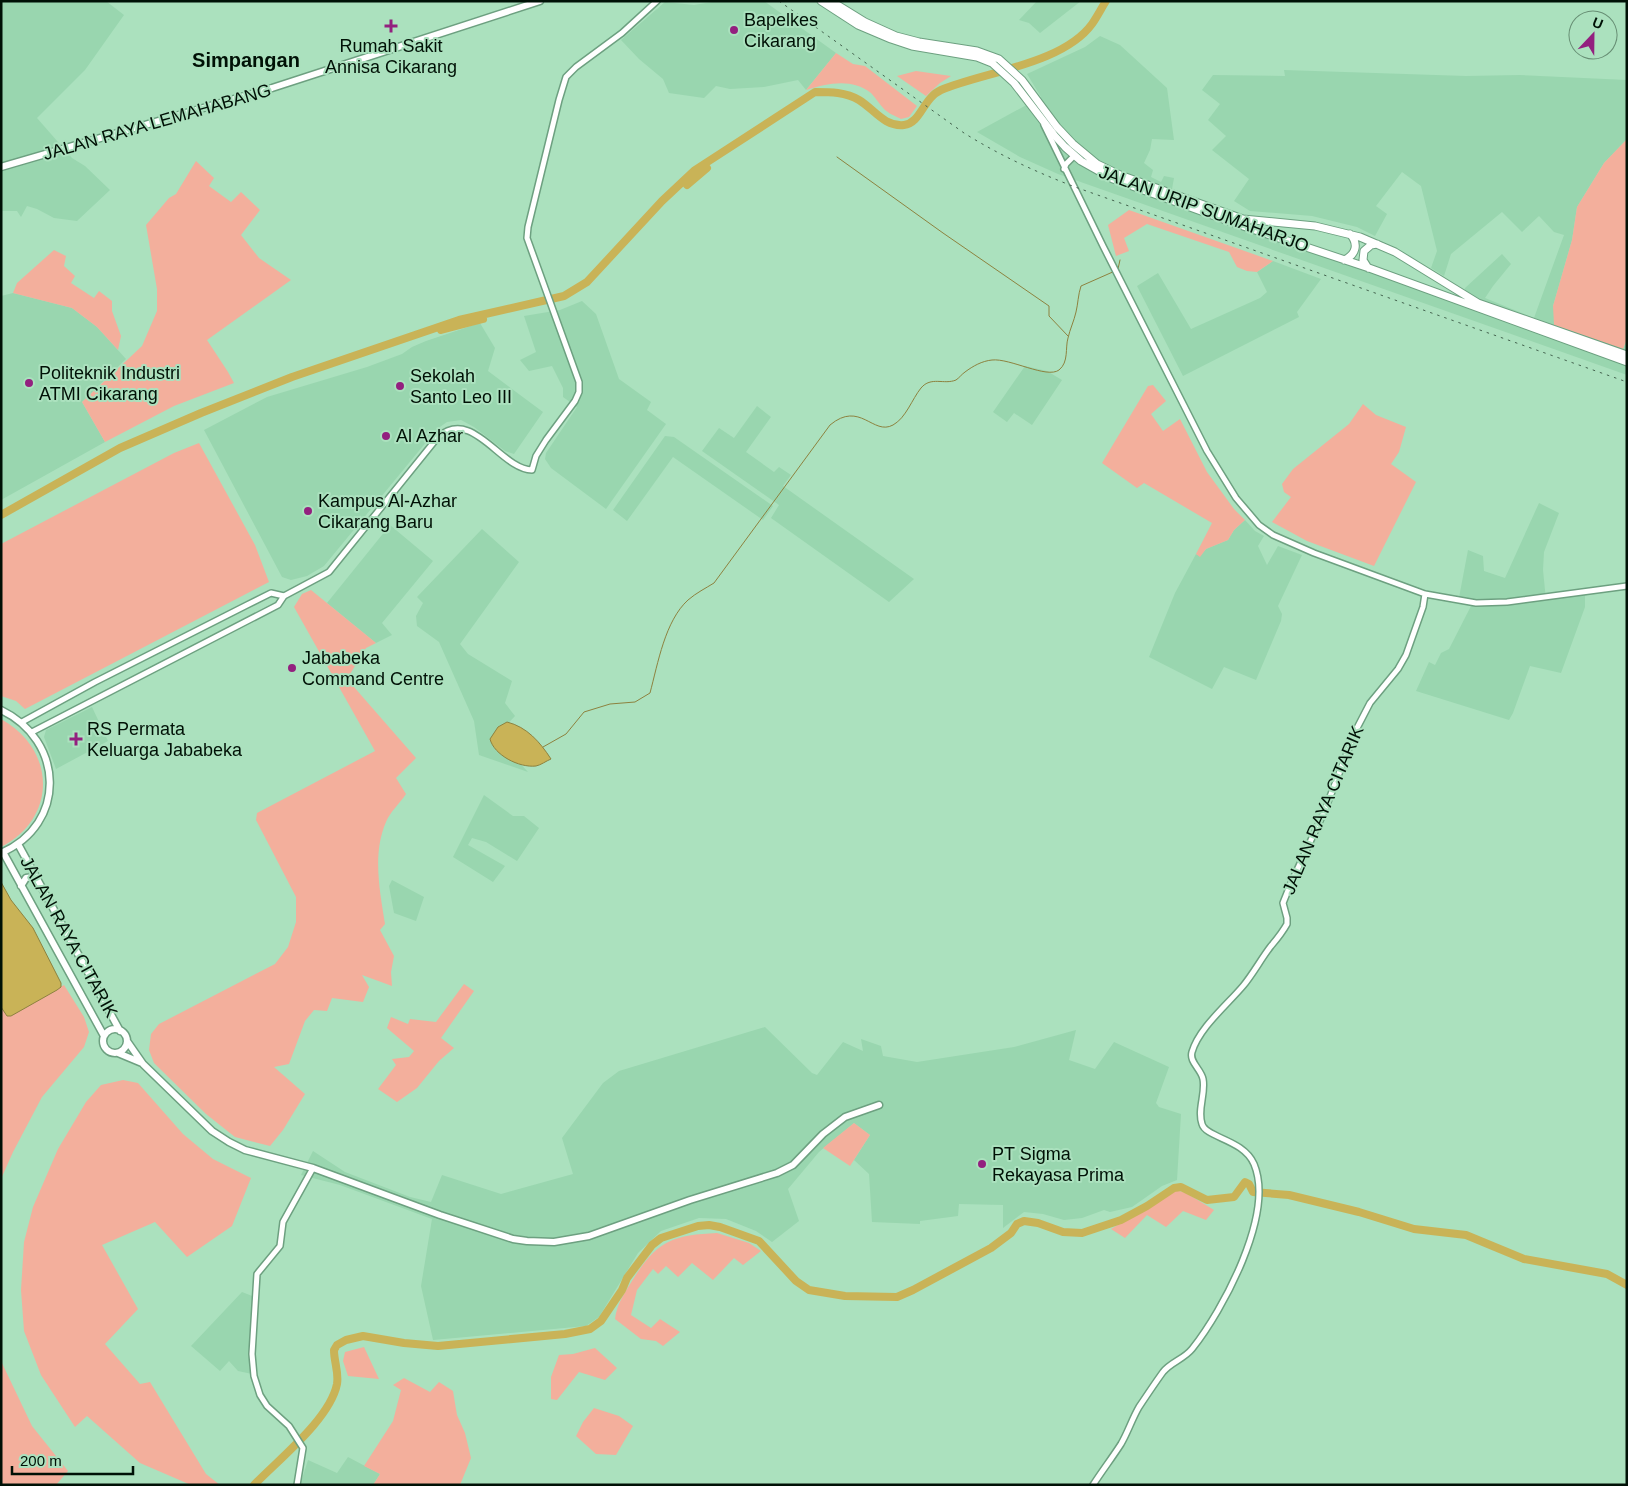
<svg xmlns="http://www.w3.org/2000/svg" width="1628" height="1486" font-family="Arial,sans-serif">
<rect width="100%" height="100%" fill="#abe1be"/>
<path fill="#99d6af" d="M1 1H106L124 15 85 70 37 118 72 158 85 166 110 190 77 221 54 218 37 209 27 206 21 217 17 211H1Z
M718 1H764L836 53 806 90 798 80 764 87 730 89 716 86 704 98 669 93 663 79 639 59 621 40 665 2 694 5Z
M1037 1H1081L1040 33 1029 23 1019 20Z
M1100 36 1120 45 1167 88 1174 140 1152 139 1150 150 1144 163 1153 170 1151 177 1161 182 1164 176 1174 178 1170 200 1462 302 1465 288 1502 254 1511 264 1493 286 1485 298 1534 318 1564 235 1554 232 1539 216 1522 232 1502 212 1451 254 1444 276 1431 268 1437 251 1421 186 1402 172 1376 206 1387 214 1375 236 1357 227 1312 216 1250 211 1234 201 1249 179 1212 150 1226 136 1208 120 1220 104 1202 90 1213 75 1285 76 1284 70 1466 76 1520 75 1627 80V139L1604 163 1577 207 1572 240 1553 306 1623 349 1627 339V375L1058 174 1020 157 977 132 1041 97 1027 74 1085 47Z
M1273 261 1321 279 1297 312 1299 317 1183 376 1137 286 1158 273 1191 329 1260 298 1267 292 1257 272Z
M13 293 72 308 97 327 126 359 82 402 105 442 1 500V296Z
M582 301 596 314 619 379 651 402 647 410 666 424 606 509 551 468 545 459 546 453 577 407 563 397V388L552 366 529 371 520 360 536 352 524 316 560 310Z
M480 323 495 348 488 371 543 412 514 454 505 451 474 427 461 420 447 422 437 429 324 566 307 576 291 580 282 577 204 430 267 397 367 367 402 354 412 347 426 341Z
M1025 366 1047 371 1062 380 1032 425 1014 413 1007 422 993 412Z
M757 406 771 417 746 452 774 472 779 467 791 475 783 486 914 579 889 602 771 518 779 505 702 451 719 428 734 438Z
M665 436 674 437 773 506 763 520 673 457 627 521 613 510Z
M1539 503 1559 513 1544 552 1543 570 1546 600 1585 595V607L1561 673 1530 666 1513 713 1509 720 1416 691 1429 662 1435 665 1441 653 1449 649 1471 606 1458 603 1468 550 1483 556 1484 571 1505 578Z
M1245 520 1255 531 1264 536 1258 546 1267 565 1278 546 1302 555 1278 606 1282 614 1281 621 1256 680 1224 667 1212 689 1149 657 1175 593 1196 554 1200 556 1206 549 1228 540 1234 530Z
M390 525 433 561 382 623 392 635 376 643 327 603Z
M482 529 519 562 460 644 468 654 512 681 505 703 515 716 491 742 516 759 528 772 479 755 474 721 439 642 417 626 416 616 423 603 417 597Z
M92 707 108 741 56 769 44 737 46 730Z
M484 795 513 816H524L539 828 517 861 486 842 472 838 468 845 505 866 493 882 453 857Z
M392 880 424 897 416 921 394 913 389 886Z
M765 1027 812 1073 817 1075 843 1042 863 1051 861 1039 881 1046 883 1056 917 1062 1014 1047 1076 1030 1069 1060 1095 1069 1114 1042 1169 1067 1156 1103 1159 1107 1181 1114 1177 1180 1162 1186 1132 1207 1110 1212 1104 1210 1082 1218 1064 1220 1043 1214 1024 1212 1003 1228V1205L959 1204 958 1216 920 1221V1224L872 1222 869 1174 854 1160 870 1135 854 1123 819 1152 788 1189 799 1221 772 1242 756 1231 726 1219 699 1218 661 1231 638 1253 599 1317 586 1326 433 1340 421 1286 432 1219 340 1185 301 1175 313 1151 345 1172 410 1197 431 1202 442 1175 501 1194 573 1174 562 1138 603 1083 619 1071Z
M242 1292 257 1298V1314L252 1339V1374L238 1371 229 1361 220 1371 191 1346Z
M348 1457 380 1474 373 1485H300L308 1460 337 1473Z"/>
<path fill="#f3af9c" d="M836 53 853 64 865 66 917 106 909 117 901 119C895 116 888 113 884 109 879 104 876 98 871 93 852 78 828 83 806 90Z
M916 71 951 76 940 83 926 96 897 76Z
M1627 139V339L1623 349 1554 325 1553 306 1572 240 1577 207 1604 163Z
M196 161 214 178 209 186 231 202 241 192 260 210 241 235 259 258 291 280 207 340 228 372 234 383 174 406 105 442 82 402 142 346 157 311V289L146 225 169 198 176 194Z
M1129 210 1273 261 1257 272 1247 271 1237 267 1229 252 1147 224 1124 238 1129 251 1116 256 1108 225Z
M54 250 66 256 64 266 75 276 71 283 94 298 99 291 112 301V311L121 336 118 350 97 327 72 308 13 293 17 283Z
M1153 385 1166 401 1151 414 1163 431 1180 419 1207 472 1234 509 1245 520 1234 530 1228 540 1206 549 1200 557 1196 554 1212 523 1144 483 1137 488 1102 463 1148 386Z
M1363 404 1376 415 1406 427 1399 452 1391 464 1416 482 1374 566 1307 541 1272 522 1291 497 1284 492 1282 484 1293 469 1349 424Z
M199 443 255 545 269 582 25 709 16 701 1 696V544L174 453Z
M311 590 376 643 366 648 347 679 416 758 396 778 406 794C400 803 390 812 386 822 372 854 380 892 385 924L380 930 394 956 391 972 392 986 362 975 369 987 363 1002 332 998 327 1011 314 1010 305 1021 289 1064 274 1067 305 1094 283 1130 270 1146 235 1137 206 1114 154 1063 149 1050 151 1034 159 1024 275 964 288 947 296 922V897L256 820 257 813 375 751 294 607 302 594Z
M1 719C56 749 58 818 1 847Z
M464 984 474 991 441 1038 454 1048 439 1061 417 1088 397 1102 378 1089 396 1065 392 1059 409 1057 414 1051 387 1028 391 1017 408 1024 410 1019 436 1022Z
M64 985 84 1017 89 1032 84 1047 42 1097 13 1152 1 1179V1006L9 1014Z
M123 1080 138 1083 183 1134 213 1159 251 1178 232 1226 187 1257 155 1222 102 1245 138 1309 105 1344 140 1384 150 1382 206 1474 220 1485H191L140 1463 87 1416 75 1427 41 1375 24 1331 21 1290 24 1242 33 1207 58 1149 86 1102 101 1085Z
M854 1123 870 1135 850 1166 823 1148Z
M1176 1190 1186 1193 1214 1210 1206 1220 1183 1211 1166 1227 1147 1215 1125 1238 1111 1229Z
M717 1233 749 1243 761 1251 743 1265 734 1258 713 1280 692 1263 678 1277 666 1266 658 1274 653 1269 637 1290 631 1315 651 1328 660 1319 680 1332 663 1346 656 1341 641 1339 615 1319C617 1304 624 1294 632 1281 656 1242 671 1235 717 1233Z
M364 1347 379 1379 348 1376 343 1361 345 1352Z
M595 1348 617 1368 605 1380 579 1372 557 1400 551 1399V1377L559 1355 573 1354Z
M1 1361 32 1426 68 1471 56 1485H1Z
M404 1378 430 1392 439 1382 453 1391 457 1415 465 1433 471 1458 460 1485H373L380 1474 364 1466 393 1421 401 1390 393 1385Z
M594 1408 619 1416 633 1426 616 1455 596 1454 576 1436 583 1422Z"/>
<path fill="#c9b357" stroke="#8d823f" d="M507 722C527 727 540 742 551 759 546 761 541 765 536 766 519 768 494 755 490 739L498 727Z
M1 882 11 900 33 928 61 983V987L57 990 11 1016H7L1 1007Z"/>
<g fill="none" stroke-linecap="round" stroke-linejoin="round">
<path stroke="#8d823f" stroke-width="1" d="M837 157 943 233 1049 306V316L1068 336
M1118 269 1120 260
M543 747 566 734 584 712 610 704 635 702 650 693C658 663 665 621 688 600 696 593 706 588 714 583L830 425C860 400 873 436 893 425 906 418 912 399 921 388 931 376 944 385 956 380 959 378 962 374 965 372 973 366 982 361 992 360 1010 358 1047 379 1059 370 1069 362 1065 348 1068 338 1070 329 1074 321 1076 312 1078 304 1078 295 1081 286L1115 271"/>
<path stroke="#c9b357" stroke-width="8" d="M687 185 707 168
M441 330 483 319
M1 515 120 448 201 413 292 377 459 320 564 296 587 282 662 201 695 170 815 92C830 92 846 92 859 100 874 109 884 127 904 125 921 123 923 98 941 90 984 72 1063 64 1092 24 1097 17 1101 9 1106 1
M254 1485C279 1459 330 1419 337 1384 339 1372 334 1362 334 1350L337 1345 346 1340 363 1336 404 1343 438 1346 565 1334 590 1329 601 1321 622 1290 627 1278 652 1245 661 1238 698 1226 709 1225 720 1227 759 1241 796 1281 809 1290 845 1296 897 1297 913 1290 991 1248 1011 1233 1017 1224 1024 1221 1038 1223 1063 1232 1082 1233 1121 1220 1147 1206 1174 1188 1181 1187 1207 1200 1234 1197 1245 1182 1249 1184 1253 1192 1289 1195 1359 1212 1414 1229 1466 1235 1524 1259 1607 1274 1627 1285"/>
<defs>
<path id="minor" d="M1044 125 1103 246 1207 451 1236 498 1259 525 1273 535 1314 553 1425 594 1476 603 1507 602 1627 586
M1064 169 1066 164 1074 156
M22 722 95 682 245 606 271 593 284 596 329 572 438 437C473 407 500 469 532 470L536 456 546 440 575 401 579 392V382L527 238 528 227 559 100 566 77 576 67 622 33 657 1
M32 732 278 605 284 596
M297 1485 303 1448 289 1426 267 1406 260 1395 254 1376 252 1354 257 1274 280 1246 283 1222 313 1168
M1093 1485C1102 1471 1112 1458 1121 1444 1128 1432 1132 1419 1139 1407 1147 1395 1155 1383 1163 1372 1171 1362 1184 1359 1192 1349 1223 1310 1275 1214 1254 1164 1243 1139 1206 1138 1202 1124 1197 1109 1206 1094 1203 1079 1201 1069 1189 1062 1192 1052 1199 1028 1227 1005 1243 986 1253 974 1261 959 1271 946 1277 939 1282 933 1287 924V918L1283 903 1291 883 1324 812 1356 730 1370 703 1398 669 1406 655 1423 607 1425 594"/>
<path id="major" d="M1 167 272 88 540 1
M1 710C64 740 68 824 1 853
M18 844 120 1031
M3 852 104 1036
M21 886 26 878 33 877 37 879
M103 1041a12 12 0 1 1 24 0a12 12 0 1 1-24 0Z
M127 1041 143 1064 212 1131 229 1142 245 1150 313 1168 440 1215 513 1239 527 1241 554 1242 589 1236 690 1200 777 1173 793 1165 823 1134 845 1117 879 1105
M118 1053 142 1063"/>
<path id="highway" d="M821 1 858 25 891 39 912 46 977 57 992 63 1014 83 1054 135 1065 147 1081 161 1113 179 1234 223 1369 268 1627 362
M831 1 865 22 896 36 919 42 977 51 999 59 1022 80 1057 127 1073 144 1097 164 1120 175 1243 219 1315 226 1360 237 1395 252 1478 303 1627 355
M1344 260C1356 255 1359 244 1350 234
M1368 268 1363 260 1364 251 1371 245 1377 244"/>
</defs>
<use href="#minor" stroke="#6da080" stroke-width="8"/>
<use href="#major" stroke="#6da080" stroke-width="9"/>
<use href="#highway" stroke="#6da080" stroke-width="9"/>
<use href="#minor" stroke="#fff" stroke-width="5"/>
<use href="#major" stroke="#fff" stroke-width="6"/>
<use href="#highway" stroke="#fff" stroke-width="7"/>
<path stroke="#44644f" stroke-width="1" stroke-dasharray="2.5 5" stroke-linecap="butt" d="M779 1 964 133C999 155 1036 172 1075 187L1627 382"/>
</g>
<g fill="#93207f" stroke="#abe1be" stroke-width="2">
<path d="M388.5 18.5h5v5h5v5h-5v5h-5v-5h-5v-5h5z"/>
<circle cx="734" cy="30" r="5"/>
<circle cx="29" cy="383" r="5"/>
<circle cx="400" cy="386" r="5"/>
<circle cx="386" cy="436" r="5"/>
<circle cx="308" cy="511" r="5"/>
<circle cx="292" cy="668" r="5"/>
<path d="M73.5 731.5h5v5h5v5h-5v5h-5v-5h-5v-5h5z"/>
<circle cx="982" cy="1164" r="5"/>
</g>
<g text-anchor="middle" stroke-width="4" stroke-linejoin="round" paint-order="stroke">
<g font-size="18" fill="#001106" stroke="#abe1be" text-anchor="start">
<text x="744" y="26">Bapelkes<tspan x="744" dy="21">Cikarang</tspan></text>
<text x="391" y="52" text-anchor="middle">Rumah Sakit<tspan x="391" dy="21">Annisa Cikarang</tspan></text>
<text x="39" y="379">Politeknik Industri<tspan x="39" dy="21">ATMI Cikarang</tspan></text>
<text x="410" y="382">Sekolah<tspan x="410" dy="21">Santo Leo III</tspan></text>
<text x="396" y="442">Al Azhar</text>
<text x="318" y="507">Kampus Al-Azhar<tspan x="318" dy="21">Cikarang Baru</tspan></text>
<text x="302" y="664">Jababeka<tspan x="302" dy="21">Command Centre</tspan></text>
<text x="87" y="735">RS Permata<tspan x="87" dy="21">Keluarga Jababeka</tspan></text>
<text x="992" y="1160">PT Sigma<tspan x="992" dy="21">Rekayasa Prima</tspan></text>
</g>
<g font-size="18" fill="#001106" stroke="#abe1be">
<text transform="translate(157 122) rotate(-16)" y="6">JALAN RAYA LEMAHABANG</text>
<text transform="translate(1204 209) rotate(20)" y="6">JALAN URIP SUMAHARJO</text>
<text transform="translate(1323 810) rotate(-67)" y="6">JALAN RAYA CITARIK</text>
<text transform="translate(69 937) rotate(61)" y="6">JALAN RAYA CITARIK</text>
</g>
<g font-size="20" font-weight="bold" fill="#001106" stroke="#abe1be">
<text x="246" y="67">Simpangan</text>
</g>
</g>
<rect width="1628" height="1486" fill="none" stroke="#001106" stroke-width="5"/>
<g transform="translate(1593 35) rotate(22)"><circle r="24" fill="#abe1be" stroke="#678e74"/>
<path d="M0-4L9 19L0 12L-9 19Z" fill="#93207f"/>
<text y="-8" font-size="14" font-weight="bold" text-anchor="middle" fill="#001106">U</text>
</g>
<path d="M12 1466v8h121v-8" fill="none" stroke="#001106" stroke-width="2.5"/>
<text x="20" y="1466" font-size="15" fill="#001106" stroke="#abe1be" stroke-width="4" paint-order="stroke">200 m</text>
</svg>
